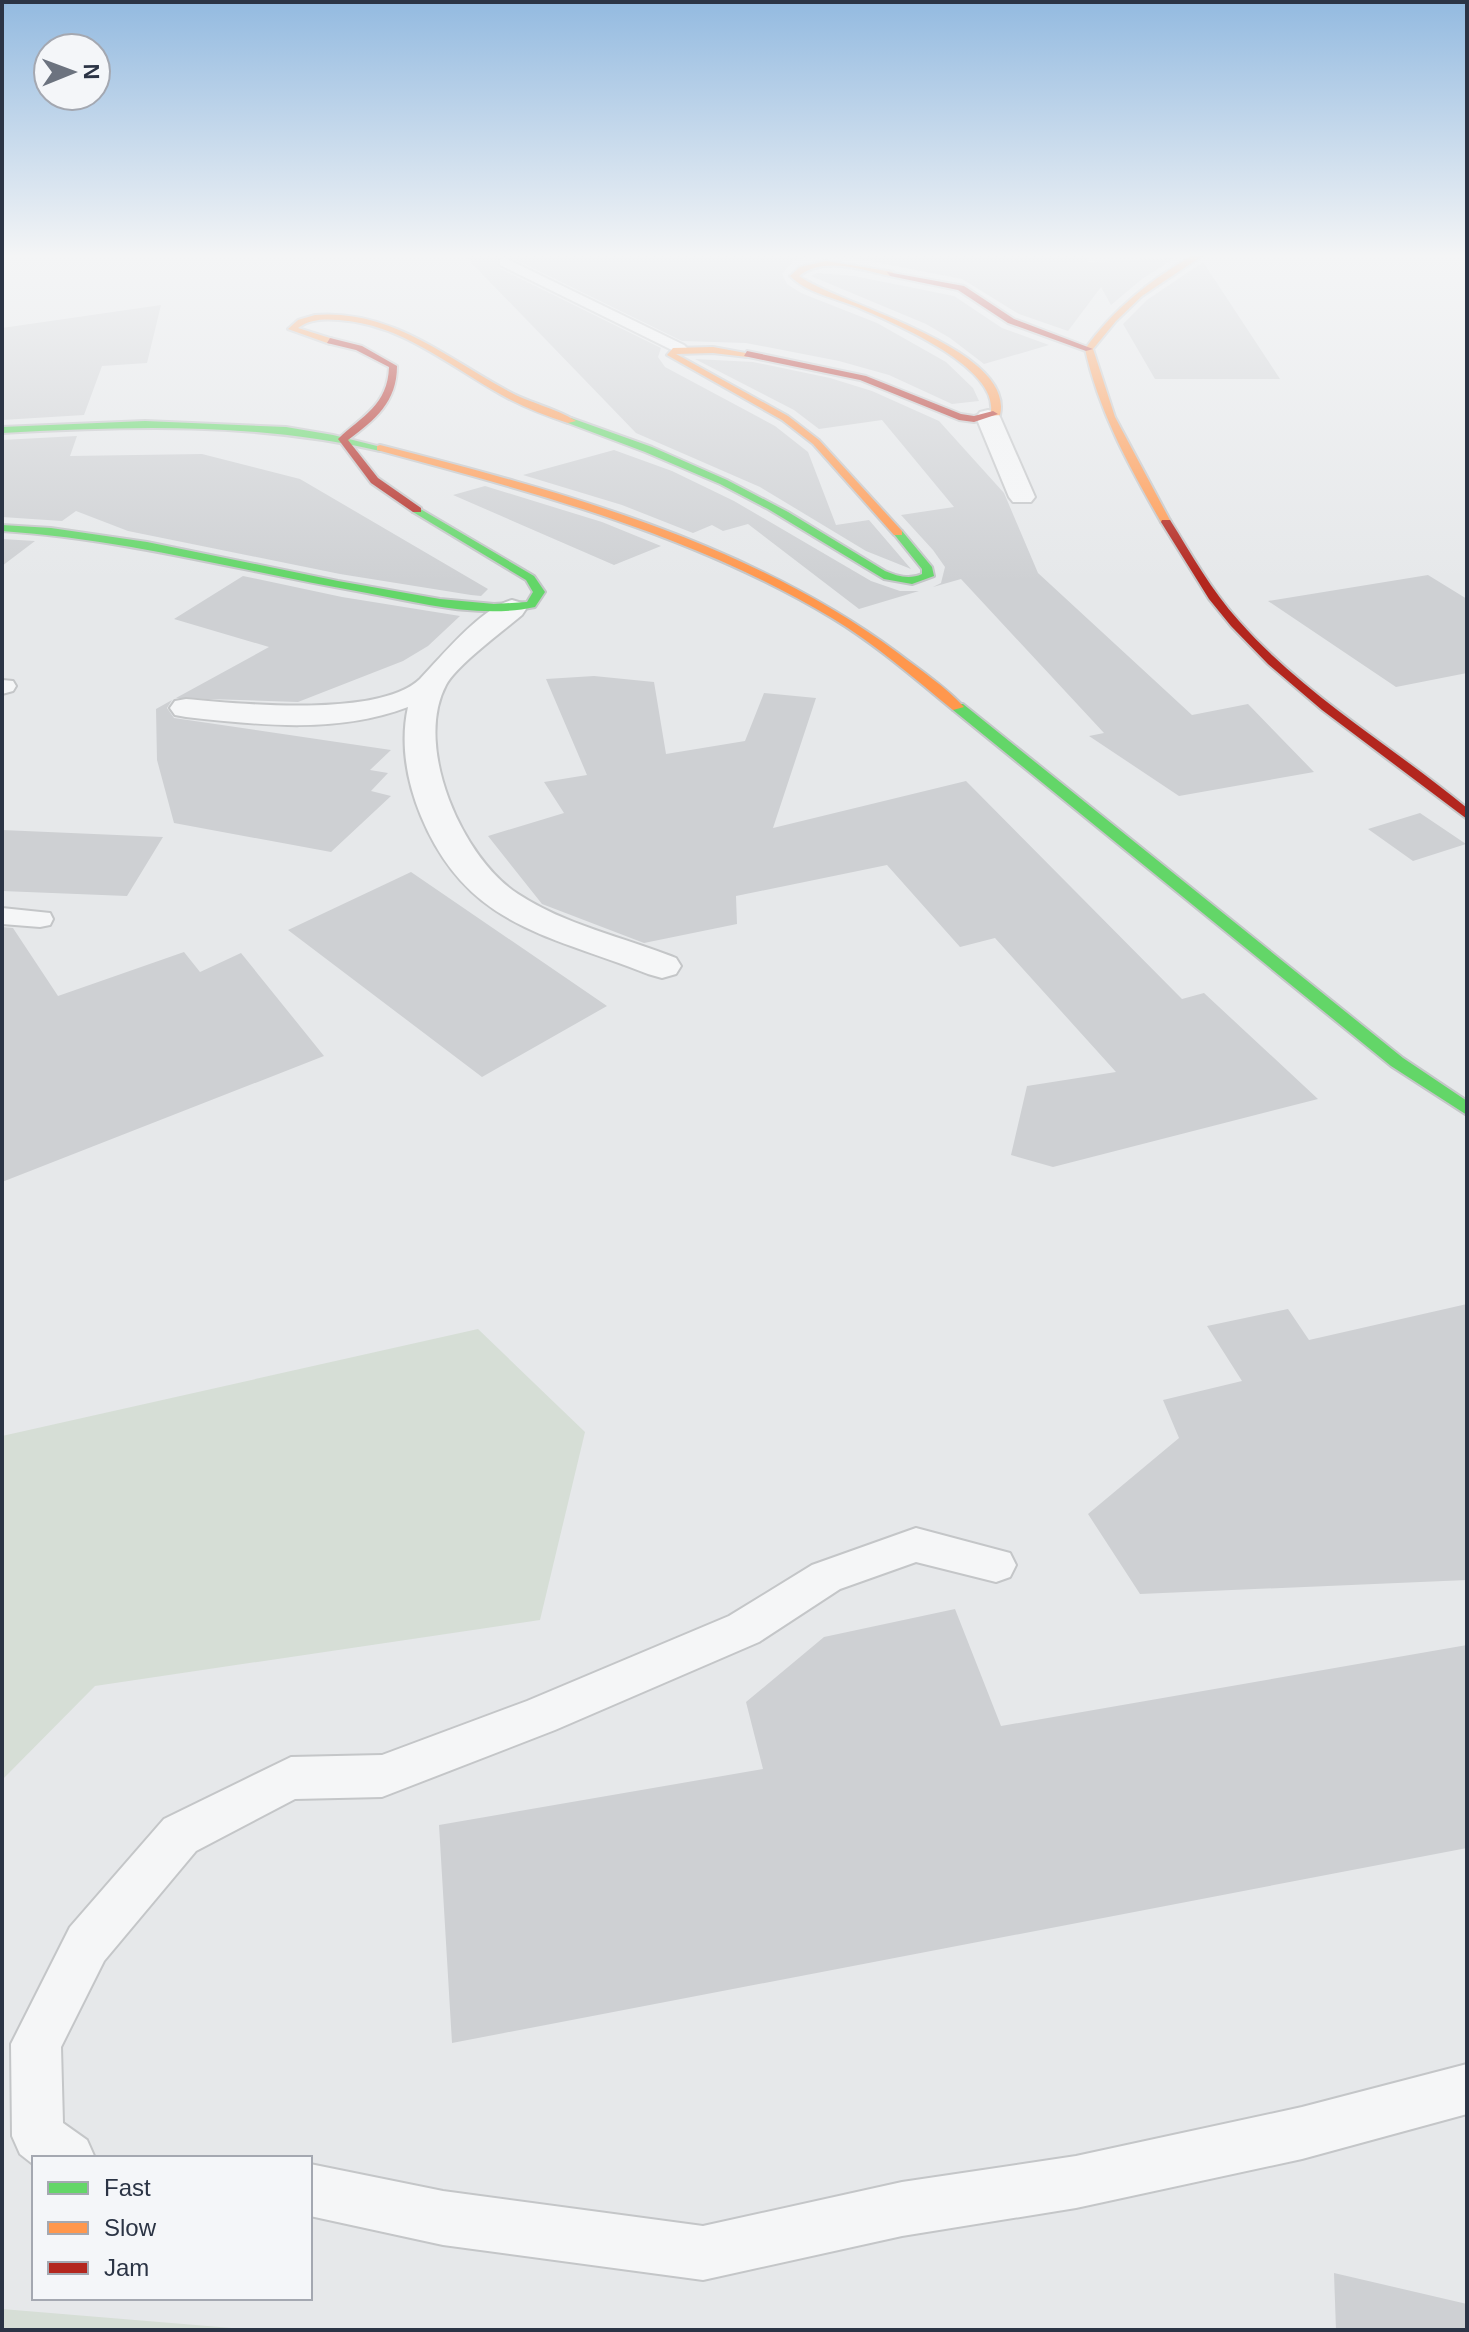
<svg xmlns="http://www.w3.org/2000/svg" width="1469" height="2332" font-family="Helvetica,sans-serif">
<rect width="100%" height="100%" fill="#e6e8ea"/>
<path fill="#d6ded6" d="M478 1329 585 1432 540 1620 95 1686 2 1780V1436Z
M2 2309 257 2330H2Z"/>
<path fill="#ced0d3" d="M463 254H1090L1088 262 1175 258 1142 279 1111 305 1101 287 1068 331 1019 314 962 279 854 258 816 255 793 261 782 274 787 284 801 293 877 323 946 362 973 388 979 401 952 404 889 375 839 361 746 343 682 341 506 255 498 257 499 268 661 348 658 357 665 367 775 426 808 452 836 525 869 520 911 569 866 551 760 487 636 433Z
M1203 262 1280 379H1155L1123 324 1147 300Z
M817 273 854 276 954 296 1002 328 1049 345 984 364 950 338 926 324 811 276Z
M161 305 147 363 102 366 84 415 2 420V328Z
M695 359 753 362 830 378 872 391 939 421 1004 493 1038 573 1192 715 1248 704 1314 772 1179 796 1089 736 1104 733 961 579 933 587 941 583 945 567 933 550 901 515 954 507 882 420 819 429 794 410Z
M77 436 70 456 202 454 300 479 488 589 481 596 471 595 340 574 128 531 76 511 62 521 2 517V440Z
M614 450 672 471 734 501 871 581 900 591H919L859 609 748 524 723 531 712 525 693 533 622 505 523 475Z
M485 486 602 522 661 546 614 565 453 495Z
M2 539 35 541 2 566Z
M1428 575 1467 599V673L1396 687 1268 601Z
M243 576 342 597 460 616 428 646 403 661 298 702 176 698 269 647 174 619Z
M594 676 654 682 666 754 745 741 764 693 816 698 773 828 966 781 1182 999 1204 993 1318 1099 1053 1167 1011 1155 1027 1086 1116 1072 995 938 960 947 887 865 736 896 737 924 644 943 542 904 488 836 564 813 544 782 587 775 546 679Z
M172 700 167 708 174 718 391 750 370 770 388 773 371 791 391 796 331 852 174 823 157 760 156 709Z
M1420 813 1466 844 1413 861 1368 829Z
M2 830 163 837 127 896 2 891Z
M411 872 607 1006 482 1077 288 930Z
M2 927 13 928 58 996 184 952 200 972 241 953 324 1056 2 1182Z
M1467 1304V1580L1140 1594 1088 1514 1179 1438 1163 1400 1242 1381 1207 1326 1288 1309 1309 1340Z
M955 1609 1001 1726 1467 1645V1848L452 2043 439 1825 763 1769 746 1702 824 1637Z
M1334 2273 1467 2304V2330H1336Z"/>
<g fill="none" stroke-linecap="round" stroke-linejoin="round">
<defs>
<path id="lane" d="M505 258 684 345 687 348 679 353 674 351 500 265V259Z
M2 680 13 681 16 686 13 691 2 694Z
M2 908 50 913 53 919 50 925 40 927 2 924Z
M916 1528 1010 1553 1016 1565 1010 1577 996 1582 916 1562 840 1589 759 1642 555 1730 382 1797 295 1799 196 1851 104 1961 61 2047 63 2123 87 2140 95 2158H34V2165L20 2154 12 2136 11 2044 70 1927 164 1819 291 1757 382 1755 527 1701 729 1616 812 1565Z
M1467 2064V2114L1302 2159 1076 2208 902 2236 703 2280 443 2245 310 2216V2164L443 2191 703 2226 902 2182 1076 2156 1302 2107Z"/>
<path id="street" d="M988 410 996 412 1000 417 1035 497 1031 502H1013L1009 497 976 417 980 412Z
M512 600 522 603 526 609 522 615C503 631 457 665 446 685 413 747 463 859 518 894 565 925 623 937 676 958L681 966 676 974 662 978 648 974C548 934 467 927 421 816 407 782 400 743 408 707 338 734 259 725 186 717L175 715 170 708 175 701 186 699C240 704 379 718 420 679 443 655 480 609 512 600Z"/>
<path id="fast" d="M571 418 652 447 727 480 788 512 885 571C897 576 909 580 922 574V569L893 533 902 531 932 567 934 576 912 584 884 579 768 509 720 484 645 452 568 423V419Z
M145 421 286 427 333 435 385 448 380 451C254 422 130 426 2 433V427Z
M417 507 534 576 545 592 535 607C480 619 421 603 367 593 245 572 126 539 2 531V525L51 528 147 542 338 581 440 599 494 604 527 602 533 592 526 580 413 512 412 510Z
M953 704H963L1403 1058 1467 1101V1115L1391 1066 953 710Z"/>
<path id="slow" d="M1195 254H1205L1142 296 1116 321 1093 349 1115 417 1171 522 1166 525 1161 522C1129 466 1099 412 1085 349 1114 308 1152 279 1195 254Z
M826 261 893 272 890 276C862 270 824 256 799 276 837 304 1016 348 1000 415L990 416C1004 369 894 323 857 307 835 298 807 293 790 276L800 267Z
M315 315C391 309 445 357 508 391 529 403 556 408 576 421L568 423C544 415 521 406 500 394 448 365 401 324 339 320 324 319 310 319 298 328L333 339 330 344 288 329 298 320Z
M713 347 751 354 747 357 713 353 676 354 788 416 819 440 902 531V535H894L813 444 782 420 667 355 673 348Z
M380 445C559 491 747 541 898 653 920 670 946 687 964 707L953 710C914 678 875 644 832 618 692 534 533 492 377 450V446Z"/>
<path id="jam" d="M887 272 964 286 1014 319 1093 349 1086 351 1008 323 958 290 890 276Z
M330 338 362 346 397 366C397 402 375 420 348 440L378 478 421 508V512H413L371 483 338 439C362 416 388 405 389 367L356 350 327 343Z
M747 351 866 376 961 414 974 416 993 411 998 414 974 422 959 420 860 380 744 356Z
M1162 520H1170C1192 555 1211 590 1239 621 1304 695 1392 746 1467 808V819L1322 710 1268 664 1231 626 1209 599 1161 522Z"/>
</defs>
<use href="#lane" stroke="#c4c6c8" stroke-width="4"/>
<use href="#street" stroke="#c4c6c8" stroke-width="4"/>
<use href="#fast" stroke="#c4c6c8" stroke-width="4"/>
<use href="#slow" stroke="#c4c6c8" stroke-width="4"/>
<use href="#jam" stroke="#c4c6c8" stroke-width="4"/>
<use href="#lane" fill="#f5f6f7" fill-rule="evenodd"/>
<use href="#street" fill="#f5f6f7" fill-rule="evenodd"/>
<use href="#fast" fill="#63d668" fill-rule="evenodd"/>
<use href="#slow" fill="#ff974d" fill-rule="evenodd"/>
<use href="#jam" fill="#b3261e" fill-rule="evenodd"/>
</g>
<linearGradient id="sky" x2="0" y2="1"><stop stop-color="#93bae0"/><stop offset="0.44" stop-color="#f4f5f6"/><stop offset="1" stop-color="#f4f5f6" stop-opacity="0"/></linearGradient>
<rect width="1469" height="581" fill="url(#sky)"/>
<rect width="1469" height="2332" fill="none" stroke="#2b3445" stroke-width="8"/>
<rect x="32" y="2156" width="280" height="144" fill="#f4f6f9" stroke="#a4a8b1" stroke-width="2"/>
<rect x="48" y="2182" width="40" height="12" fill="#63d668" stroke="#a4a8b1" stroke-width="2"/>
<text x="104" y="2196" font-size="24" fill="#2b3445">Fast</text>
<rect x="48" y="2222" width="40" height="12" fill="#ff974d" stroke="#a4a8b1" stroke-width="2"/>
<text x="104" y="2236" font-size="24" fill="#2b3445">Slow</text>
<rect x="48" y="2262" width="40" height="12" fill="#b3261e" stroke="#a4a8b1" stroke-width="2"/>
<text x="104" y="2276" font-size="24" fill="#2b3445">Jam</text>
<g transform="translate(72 72) rotate(89)"><circle r="38" fill="#f4f6f9" stroke="#a4a8b1" stroke-width="2"/>
<path d="M0-6L14 30L0 20L-14 30Z" fill="#6c737f"/>
<text y="-12" font-size="22" font-weight="bold" text-anchor="middle" fill="#2b3445">N</text>
</g>
</svg>
